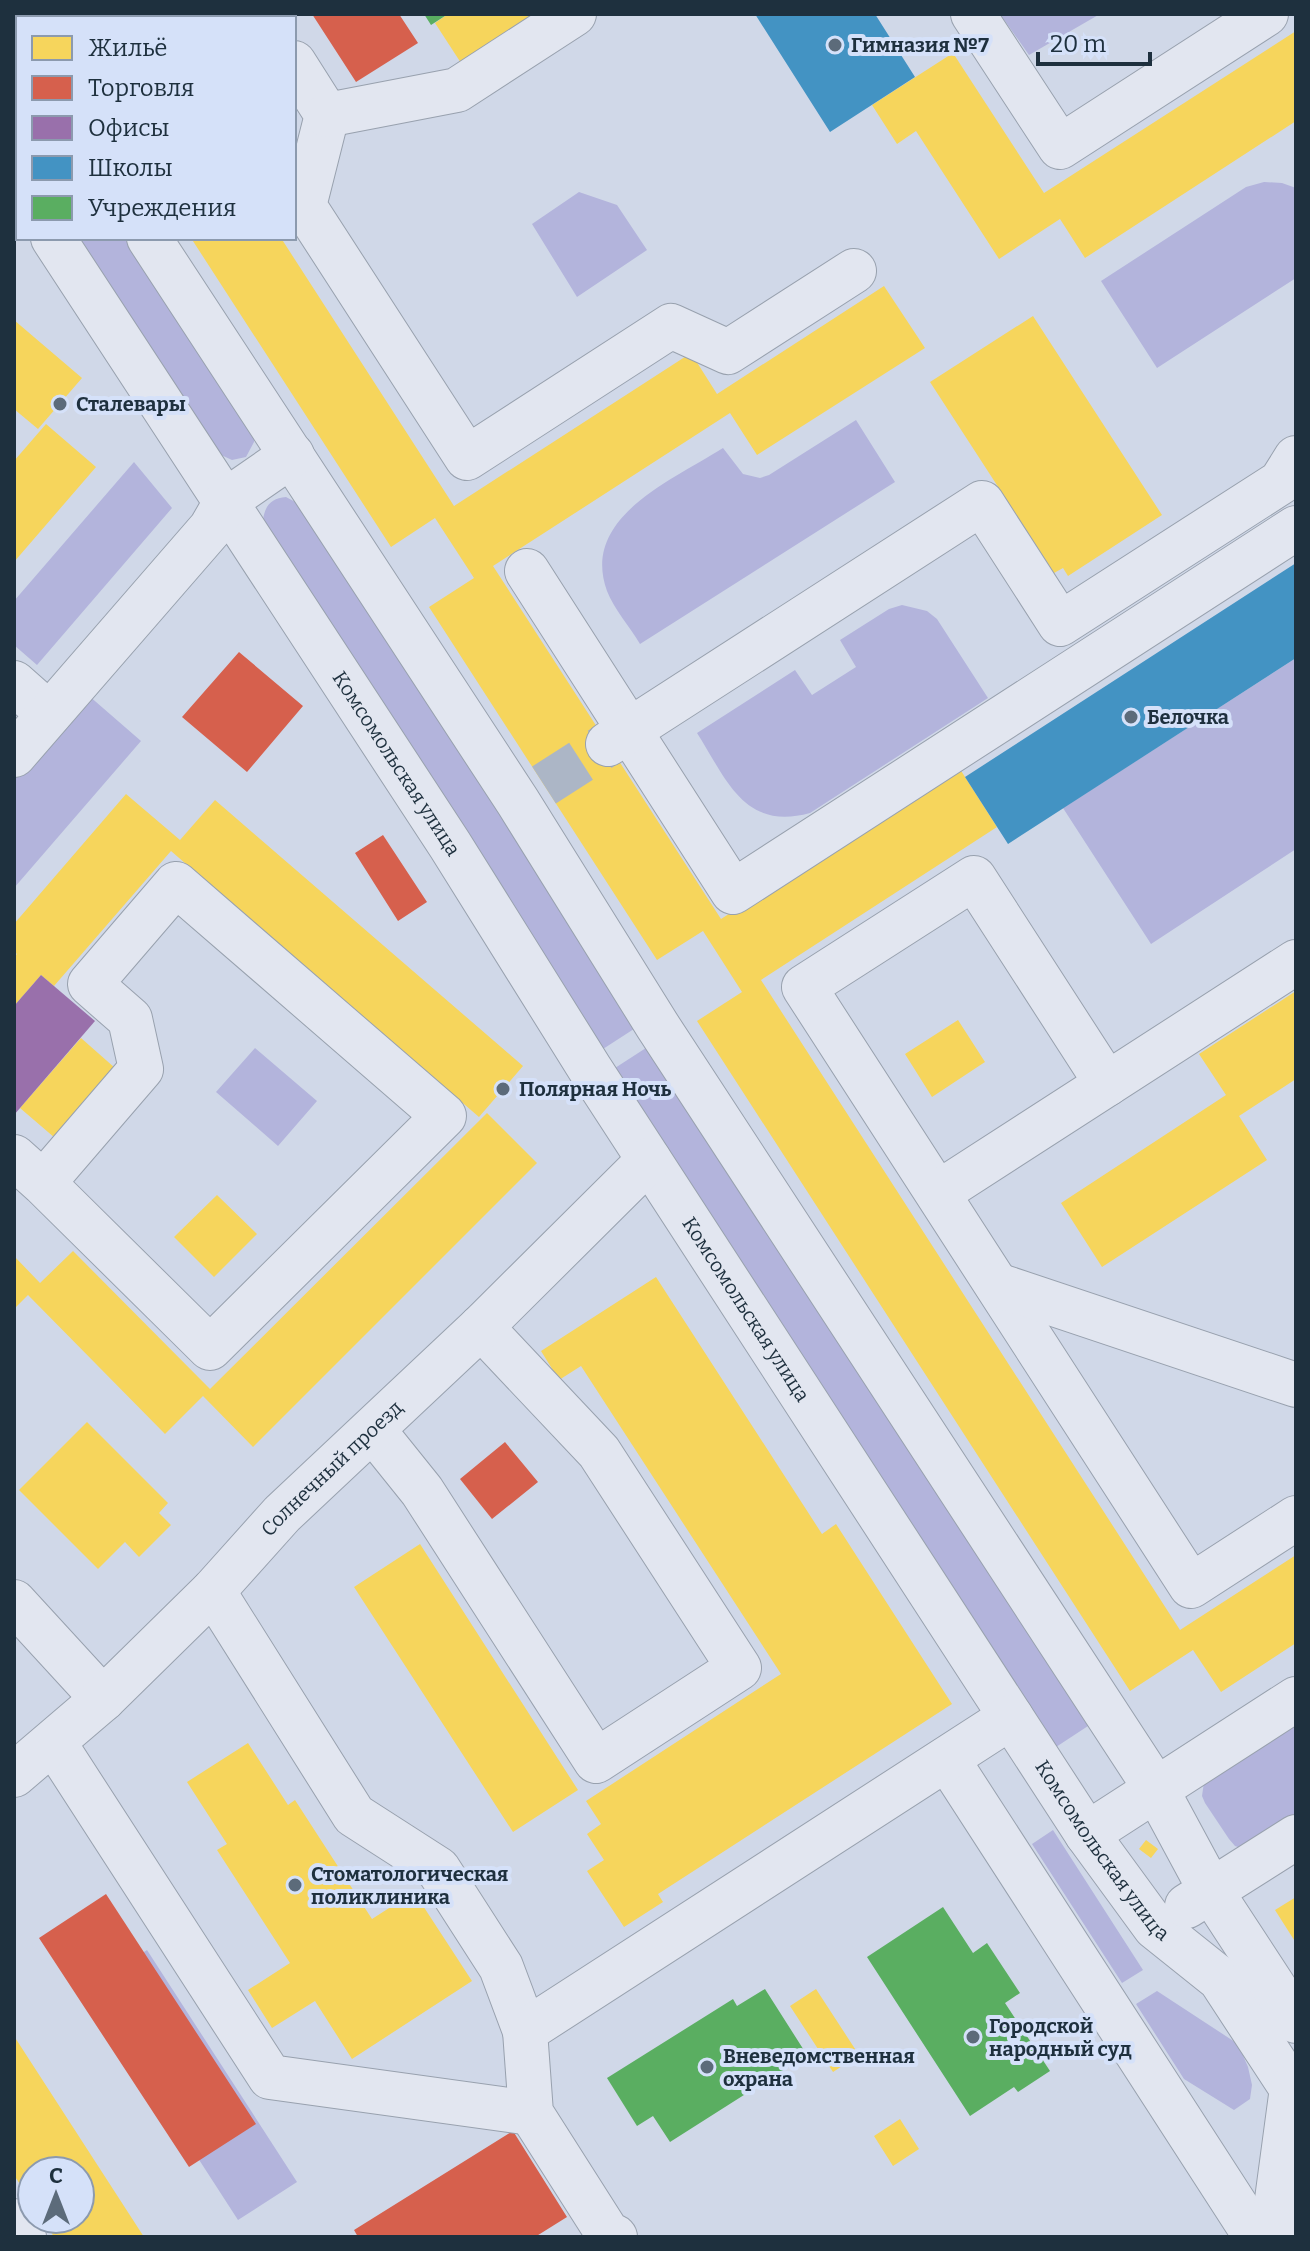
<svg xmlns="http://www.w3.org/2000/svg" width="1310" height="2251" font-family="Bitter,serif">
<rect width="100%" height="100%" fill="#d0d8e8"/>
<path fill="#b3b4dc" d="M1000 14H1100L1029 55Z
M1264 182 1282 183 1296 188V278L1157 368 1101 281 1246 187Z
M579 192 617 205 647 250 577 297 532 224Z
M79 238H127L254 434V442L246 457 232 460 219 454Z
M856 420 895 482 640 644C630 627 614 609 607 591 580 517 673 480 723 448L743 474 760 478 769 475Z
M134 462 172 508 37 665 14 645V601Z
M286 497 299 504 637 1027 603 1049 263 520C265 505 272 498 286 497Z
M902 605 927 611 937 619 988 698 810 813C744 831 727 780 697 733L795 670 812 695 856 667 840 640 889 609Z
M1296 658V849L1151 944 1063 808Z
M88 695 141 741 14 888V780Z
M649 1046 1088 1726 1053 1749 615 1068Z
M255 1048 317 1101 278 1146 216 1092Z
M1296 1718V1821L1244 1849 1235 1846 1229 1839 1205 1803 1202 1796 1204 1782Z
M1053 1830 1143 1970 1122 1983 1032 1844Z
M147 1950 297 2182 238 2220 88 1988Z
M1157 1991 1238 2044 1248 2067 1252 2085 1250 2099 1234 2110 1184 2079 1136 2004Z"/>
<path fill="#f6d55c" d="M109 14H198L200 18H112Z
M448 14H536L461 63 435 23Z
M1296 31V121L1085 258 1060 219 999 259 916 131 897 144 872 105 953 53 1044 193Z
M191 238H281L454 506 691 353 717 394 884 286 925 348 757 455 730 413 493 566 721 919 958 766 997 827 761 980 1180 1630 1296 1555V1643L1221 1692 1193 1650 1130 1691 697 1021 742 992 703 931 657 960 429 607 474 578 435 518 391 547Z
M1033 316 1162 515 1068 576 1063 568 1054 573 930 382Z
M14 320 82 378 38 429 14 409Z
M46 424 96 467 14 562V461Z
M126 794 180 840 215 800 523 1066 479 1117 171 851 54 986 41 975 14 1006V957L17 954 14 952V924Z
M1296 991V1079L1239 1116 1267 1160 1102 1267 1061 1203 1226 1095 1199 1054Z
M958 1020 985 1062 932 1097 905 1054Z
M81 1038 115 1068 55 1138 20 1108Z
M487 1113 537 1163 253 1447 203 1396 165 1434 28 1295 14 1309V1256L40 1283 73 1251 210 1389Z
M217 1195 257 1234 214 1277 174 1237Z
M656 1277 822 1534 836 1524 952 1704 658 1894 663 1902 624 1927 587 1871 604 1860 587 1834 601 1824 586 1801 781 1674 581 1366 559 1380 541 1351Z
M87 1422 168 1503 159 1513 171 1525 139 1557 125 1542 98 1569 19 1490Z
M420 1544 578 1790 513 1832 354 1587Z
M248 1743 288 1805 295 1800 372 1919 414 1892 472 1981 352 2059 315 2001 272 2028 248 1990 290 1963 217 1850 227 1844 187 1782Z
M1146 1840 1158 1849 1151 1858 1139 1849Z
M1296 1897V1943L1275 1910Z
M816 1989 859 2055 833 2072 790 2006Z
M14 2036 144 2237H54L43 2219H80V2171H32V2203L14 2175Z
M900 2119 919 2149 893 2166 874 2136Z"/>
<path fill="#d6604d" d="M312 14H399L418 43 356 82Z
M239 652 303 706 247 772 182 717Z
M383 835 427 902 398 921 355 853Z
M505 1442 538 1482 492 1519 460 1479Z
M106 1894 256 2124 189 2167 39 1938Z
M513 2131 567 2217 535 2237H358L354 2230Z"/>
<path fill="#9970ab" d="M41 975 95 1021 14 1115V1006Z"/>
<path fill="#4393c3" d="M755 14H875L915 77 830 132Z
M1296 563V658L1008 844 965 777Z"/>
<path fill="#5aae61" d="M424 14H448L431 25Z
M943 1907 973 1953 987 1943 1020 1993 1005 2003 1050 2071 1018 2092 1014 2087 970 2116 867 1957Z
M765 1989 807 2055 670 2142 653 2116 637 2126 607 2078 733 1999 737 2006Z"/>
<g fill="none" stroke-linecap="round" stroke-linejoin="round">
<path stroke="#acb6c6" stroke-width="44" stroke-dasharray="44 22" stroke-linecap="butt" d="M113 18 119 14
M544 785 608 744"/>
<defs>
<g id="minor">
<path d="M262 14 265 18"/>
<path d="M973 14 1060 147 1266 14"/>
<path d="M14 30 18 36"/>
<path d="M294 63 327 115 304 206 467 458 671 326 728 352 854 271"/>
<path d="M327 115 457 90 574 14"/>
<path d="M14 179 18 185"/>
<path id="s1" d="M53 238 450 845 590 1069 1087 1834 1155 1927 1220 1979 1296 2095"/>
<path d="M149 238 518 802 657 1025 1156 1789 1211 1891 1296 2021"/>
<path d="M527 571 733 892 1296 528"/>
<path d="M14 683 49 714"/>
<path d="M608 744 982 503 1060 624 1281 482 1296 458"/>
<path d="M14 755 211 528 227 500 292 455"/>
<path d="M1107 1084 974 878 804 987 1191 1586 1296 1518"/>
<path d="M14 1157 43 1183 210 1348 444 1116 176 884 90 984 130 1019 141 1069 43 1183"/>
<path d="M938 1193 1296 962"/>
<path d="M997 1285 1296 1385"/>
<path d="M373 1430 422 1491 596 1761 739 1668 599 1452 481 1327"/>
<path d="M213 1591 354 1815 438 1869 501 1967 525 2031"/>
<path d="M14 1602 103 1699"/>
<path d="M54 1743 270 2077 531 2113"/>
<path d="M947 1759 1256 2237"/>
<path id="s2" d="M14 1775 103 1699 213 1591 282 1514 481 1327 649 1160"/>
<path d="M1087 1834 1296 1699"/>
<path d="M1187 1906 1296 1837"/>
<path d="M14 2221 24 2237"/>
<path d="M615 2237 608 2234 531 2113 525 2031 1011 1717"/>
<path d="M1272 2237 1292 2088"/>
</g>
</defs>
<use href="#minor" stroke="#98a1ae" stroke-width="46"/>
<use href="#minor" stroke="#e2e6f0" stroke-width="44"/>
</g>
<g fill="#5c6b7a" stroke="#d5e1f9" stroke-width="3">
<circle cx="835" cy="45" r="8"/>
<circle cx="60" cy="404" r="8"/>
<circle cx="1131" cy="717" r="8"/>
<circle cx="503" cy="1089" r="8"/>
<circle cx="295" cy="1885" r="8"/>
<circle cx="973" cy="2037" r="8"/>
<circle cx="707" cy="2067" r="8"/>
</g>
<g text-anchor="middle" stroke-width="8" stroke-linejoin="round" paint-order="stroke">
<g font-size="20" font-weight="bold" fill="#1e303e" stroke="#d5e1f9" text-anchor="start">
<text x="851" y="52">Гимназия №7</text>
<text x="76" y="411">Сталевары</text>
<text x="1147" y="724">Белочка</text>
<text x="519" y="1096">Полярная Ночь</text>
<text x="311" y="1881">Стоматологическая<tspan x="311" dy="23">поликлиника</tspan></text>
<text x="989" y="2033">Городской<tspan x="989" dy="23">народный суд</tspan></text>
<text x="723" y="2063">Вневедомственная<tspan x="723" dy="23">охрана</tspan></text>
</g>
<g font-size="20" fill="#1e303e" stroke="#d5e1f9">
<text dy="7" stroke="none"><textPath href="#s1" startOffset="628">Комсомольская улица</textPath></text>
<text dy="7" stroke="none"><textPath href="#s1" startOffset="1276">Комсомольская улица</textPath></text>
<text dy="7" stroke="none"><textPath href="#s2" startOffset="442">Солнечный проезд</textPath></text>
<text dy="7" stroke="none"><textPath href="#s1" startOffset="1924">Комсомольская улица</textPath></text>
</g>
</g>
<rect width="1310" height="2251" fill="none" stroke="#1e303e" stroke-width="32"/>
<rect x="16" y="16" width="280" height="224" fill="#d5e1f9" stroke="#8c9aae" stroke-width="2"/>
<rect x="32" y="36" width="40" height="24" fill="#f6d55c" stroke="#8c9aae" stroke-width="2"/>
<text x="88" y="56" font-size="24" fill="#1e303e">Жильё</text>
<rect x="32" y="76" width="40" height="24" fill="#d6604d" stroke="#8c9aae" stroke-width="2"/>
<text x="88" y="96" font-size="24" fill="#1e303e">Торговля</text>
<rect x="32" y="116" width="40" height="24" fill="#9970ab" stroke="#8c9aae" stroke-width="2"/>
<text x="88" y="136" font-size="24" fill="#1e303e">Офисы</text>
<rect x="32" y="156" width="40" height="24" fill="#4393c3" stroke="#8c9aae" stroke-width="2"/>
<text x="88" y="176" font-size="24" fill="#1e303e">Школы</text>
<rect x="32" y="196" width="40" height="24" fill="#5aae61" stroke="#8c9aae" stroke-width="2"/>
<text x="88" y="216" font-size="24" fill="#1e303e">Учреждения</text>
<g transform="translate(56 2195)"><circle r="38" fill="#d5e1f9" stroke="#8c9aae" stroke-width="2"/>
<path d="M0-6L14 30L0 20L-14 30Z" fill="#5c6b7a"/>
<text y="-12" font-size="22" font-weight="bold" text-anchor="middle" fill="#1e303e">С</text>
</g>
<path d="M1038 52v12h112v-12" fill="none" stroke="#1e303e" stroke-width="4"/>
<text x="1050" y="52" font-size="24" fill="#1e303e" stroke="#d5e1f9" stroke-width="6" paint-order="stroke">20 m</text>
</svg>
